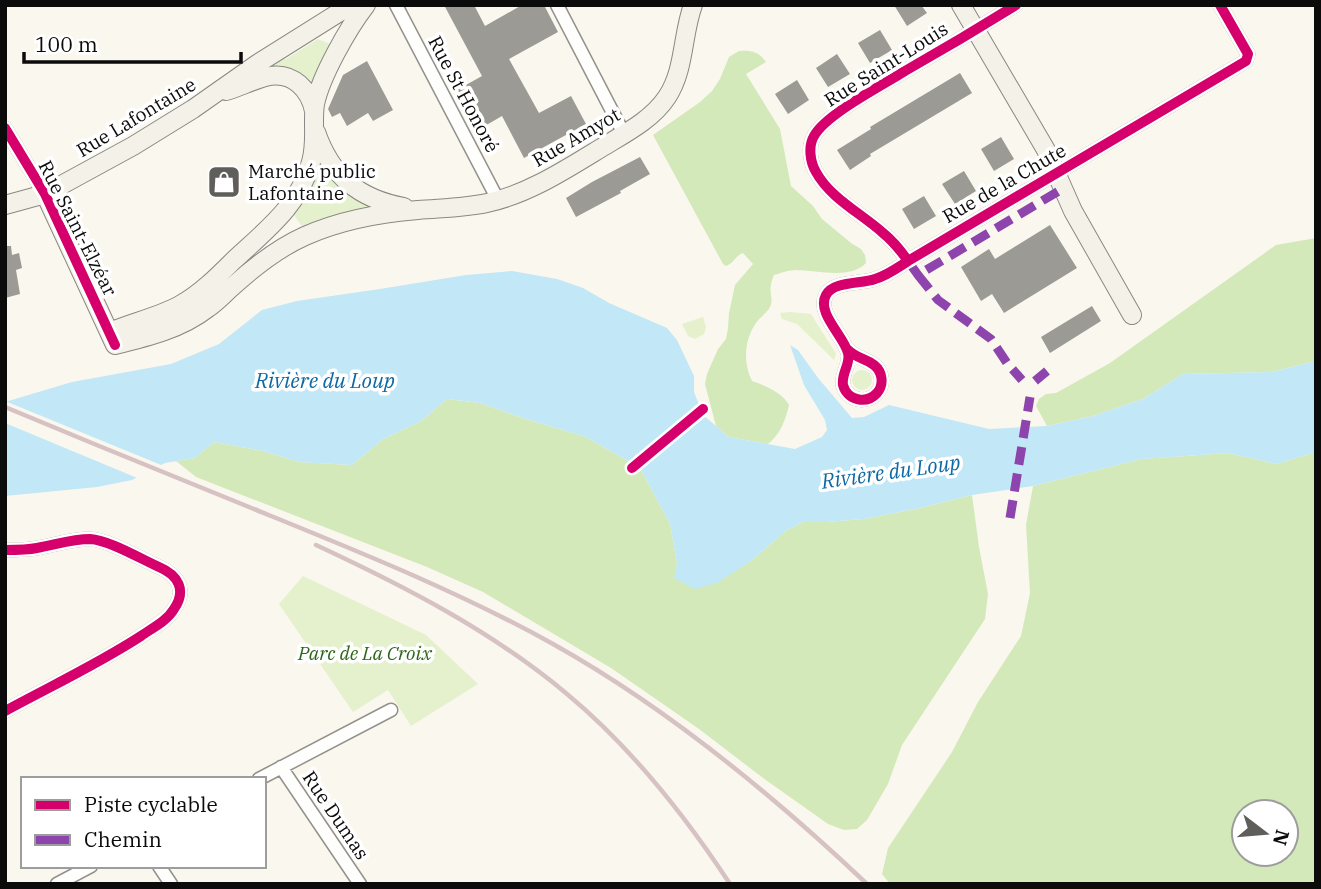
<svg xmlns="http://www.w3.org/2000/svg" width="1321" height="889" font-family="'IBM Plex Serif',serif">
<rect width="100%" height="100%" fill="#faf7ee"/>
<path fill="#e4f1cc" d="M318 39 335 46 313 86 262 72 278 59H286Z
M327 168 369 205V208L303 228 294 215 308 192 317 170 322 171Z
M790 312 811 314 836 354 834 360 797 324 782 319 780 313Z
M703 317 706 327 704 334 695 339 688 336 682 324Z
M852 380a10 10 0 1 1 20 0a10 10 0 1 1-20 0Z
M303 576 426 635 478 684 411 726 388 690 353 712 279 604Z"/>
<path fill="#d4e9ba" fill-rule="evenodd" d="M739 51C752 50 759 52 766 62L746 74 780 129 791 186 813 206 822 219 851 243 861 249 865 255 866 263C850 280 817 270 796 270 789 270 781 273 774 275 773 278 771 282 771 285 769 293 774 300 770 307 767 313 760 317 756 323 744 340 743 363 752 381 764 385 783 393 789 405 786 419 780 435 768 444L729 437 716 426 705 384 707 374 718 349 726 339 728 328 729 313 735 285 753 264 743 253C736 255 733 264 726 266L723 264 653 135 700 102 712 91 720 79 729 57Z
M1316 238V361L1271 372 1183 374 1143 399 1093 416 1047 426 1036 406 1039 399 1046 394 1056 393 1110 363 1276 245Z
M447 399 480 403 526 419 586 437 640 468 670 524 677 563 675 578 751 561 787 530 803 522H826L864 519 920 508 972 495 979 547 988 594 985 619 902 745 888 784 867 820 857 829 844 830 828 824 763 778 699 729 611 668 483 592 427 567 196 477 176 461 195 458 214 442 263 451 299 462 352 465 382 440 421 421Z
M1316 452V884H890L882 874 888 848 952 752 978 702 1021 636 1030 593 1026 525 1033 486 1142 459 1228 453 1277 464ZM1244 812H1286V854H1244Z"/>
<path fill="#c2e7f6" d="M512 271 557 279 583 288 609 303 667 328 677 340 694 376V392L703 415 729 437 795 449 822 437 827 430 825 420 804 385 790 345 798 350 818 378 852 418 864 417 889 405 989 429 1047 426 1093 416 1143 399 1183 374 1271 372 1316 361V452L1277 464 1228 453 1142 459 1033 486 972 495 920 508 864 519 826 522H803L787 530 751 561 717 583 695 589 674 578 677 563 670 524 640 468 586 437 526 419 480 403 447 399 421 421 382 440 352 465 299 462 263 451 214 442 195 458 165 463 132 480 97 487 5 496V402L72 382 171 364 219 344 262 310 297 301 380 289 466 275Z"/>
<path fill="#faf7ee" d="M5 401 166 467 142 480 5 423Z"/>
<path fill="#9c9a94" d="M444 5H474L485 26 522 5H544L558 32 509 59 539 113 571 96 586 124 524 158 502 116 476 131 455 91 482 76Z
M894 5H921L927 13 907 26Z
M880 30 892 50 870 63 858 43Z
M837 54 850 74 828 87 816 68Z
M367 61 393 110 373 121 368 113 347 126 340 113 332 117 328 109 343 75Z
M960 73 972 93 870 154 871 156 850 170 837 150 871 129 870 127Z
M797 80 809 100 788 114 775 94Z
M1001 137 1014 159 994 171 981 149Z
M640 157 650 174 620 191 621 193 576 217 566 198 592 182Z
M964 171 976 191 955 204 942 184Z
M924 196 936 216 914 229 902 209Z
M1050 225 1077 268 1004 313 992 294 981 301 961 267 989 249 995 259Z
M5 246H11L12 255 19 253 22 268 16 270 20 294 5 298Z
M1092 306 1101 321 1050 353 1041 337Z"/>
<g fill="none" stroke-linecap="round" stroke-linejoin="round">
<defs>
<path id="street" d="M396 5 498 200
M557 5 624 134
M5 128 45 194
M908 261C901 251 893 241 883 233 862 214 830 198 816 172 810 162 808 146 814 136 826 114 883 85 905 71 942 50 979 28 1016 5
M847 349C857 359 865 358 874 365 883 372 884 385 877 393 866 405 847 400 843 385 841 373 851 364 848 353 844 336 816 313 826 295 833 281 862 284 875 279 888 275 897 268 908 261L1246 61 1248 54 1220 5
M5 550C16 550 27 550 37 548 55 545 72 539 90 539 109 540 141 559 159 567 178 575 187 590 174 609 167 621 152 628 141 636 98 664 51 686 5 711
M281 767 360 884
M259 779 391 710
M159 866 171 884
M57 884 91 866"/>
<path id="secondary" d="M961 5 1046 150 1073 211 1132 315
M226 91C240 87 255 79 270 76 293 72 310 90 314 111
M316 132C331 176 359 199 404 207
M45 194 115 345C148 337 181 329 208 308 217 302 224 294 232 287 254 267 278 248 305 236 341 220 380 213 418 210 441 208 464 208 487 203 528 194 565 170 601 148 624 134 652 120 667 97 685 70 682 35 693 5
M5 205 45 194 133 146 193 109 257 64 351 5
M110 332C133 322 158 317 180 305 200 294 217 277 233 261 264 232 300 205 311 162 317 141 312 123 315 104 321 76 348 28 366 5"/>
</defs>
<use href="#street" stroke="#93918d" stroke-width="15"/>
<use href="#secondary" stroke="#898884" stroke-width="20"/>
<use href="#street" stroke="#fefefc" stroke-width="12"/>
<use href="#secondary" stroke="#f4f2e8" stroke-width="18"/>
<path stroke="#d7c2c3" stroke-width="4.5" d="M5 407C86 441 168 474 249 507 352 549 456 590 553 644 664 706 774 796 867 884
M316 545C404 586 492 631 567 694 632 748 684 814 730 884"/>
<path stroke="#8e44ad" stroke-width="9" stroke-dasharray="18 9" stroke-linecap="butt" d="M908 261 918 275 1062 189
M918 275 938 300 991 339 1007 363 1022 380
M1035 381 1047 371
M1010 518 1030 397"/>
<defs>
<path id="cycleway" d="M5 128 45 194 115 345
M908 261C901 251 893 241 883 233 862 214 830 198 816 172 810 162 808 146 814 136 826 114 883 85 905 71 942 50 979 28 1016 5
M847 349C857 359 865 358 874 365 883 372 884 385 877 393 866 405 847 400 843 385 841 373 851 364 848 353 844 336 816 313 826 295 833 281 862 284 875 279 888 275 897 268 908 261L1246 61 1248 54 1220 5
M632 468 703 409
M5 550C16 550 27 550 37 548 55 545 72 539 90 539 109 540 141 559 159 567 178 575 187 590 174 609 167 621 152 628 141 636 98 664 51 686 5 711"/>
</defs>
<use href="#cycleway" stroke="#fff" stroke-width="15"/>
<use href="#cycleway" stroke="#d6006c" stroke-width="10"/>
</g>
<defs>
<symbol id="shop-square" viewBox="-11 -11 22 22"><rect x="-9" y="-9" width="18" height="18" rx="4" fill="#5f5e5a" stroke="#fff"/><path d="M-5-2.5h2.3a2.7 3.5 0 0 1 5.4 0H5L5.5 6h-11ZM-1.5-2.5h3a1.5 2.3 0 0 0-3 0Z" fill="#fff"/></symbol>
</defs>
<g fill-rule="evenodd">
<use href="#shop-square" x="205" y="163" width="38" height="38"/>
</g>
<g text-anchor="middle" stroke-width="7" stroke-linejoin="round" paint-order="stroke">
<g font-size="19" fill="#0b0b0b" stroke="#fff">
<text transform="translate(886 64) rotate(-32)" y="7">Rue Saint-Louis</text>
<text transform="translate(464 94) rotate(62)" y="7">Rue St Honoré</text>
<text transform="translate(136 117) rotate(-31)" y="7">Rue Lafontaine</text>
<text transform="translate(576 137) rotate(-30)" y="7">Rue Amyot</text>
<text transform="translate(1004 183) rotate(-30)" y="7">Rue de la Chute</text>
<text transform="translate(78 228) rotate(63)" y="7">Rue Saint-Elzéar</text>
<text transform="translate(336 815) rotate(56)" y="7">Rue Dumas</text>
</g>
<g font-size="19" fill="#0b0b0b" stroke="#fff" text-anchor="start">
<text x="248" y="178">Marché public<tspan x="248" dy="22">Lafontaine</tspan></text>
</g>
<g font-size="19" font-style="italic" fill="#2b6618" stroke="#fff">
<text x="365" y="660">Parc de La Croix</text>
</g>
<g font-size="21" font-style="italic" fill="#0d68a4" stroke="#fff">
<text x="325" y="388">Rivière du Loup</text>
<text transform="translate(891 472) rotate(-8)" y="7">Rivière du Loup</text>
</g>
</g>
<rect width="1321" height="889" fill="none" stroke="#0b0b0b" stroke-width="14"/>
<rect x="21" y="777" width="245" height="91" fill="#ffffff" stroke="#9d9d9d" stroke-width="2"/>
<rect x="35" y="800" width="35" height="10" fill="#d6006c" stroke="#9d9d9d" stroke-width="2"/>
<text x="84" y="812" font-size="21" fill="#0b0b0b">Piste cyclable</text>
<rect x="35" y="835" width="35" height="10" fill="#8e44ad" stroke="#9d9d9d" stroke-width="2"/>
<text x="84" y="847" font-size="21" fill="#0b0b0b">Chemin</text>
<g transform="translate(1265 833) rotate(106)"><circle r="33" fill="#ffffff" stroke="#9d9d9d" stroke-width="2"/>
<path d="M0-5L12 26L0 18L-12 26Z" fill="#5f5e5a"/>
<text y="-10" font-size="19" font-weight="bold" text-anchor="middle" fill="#0b0b0b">N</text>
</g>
<path d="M24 52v10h217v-10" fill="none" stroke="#0b0b0b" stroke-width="3.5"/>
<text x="35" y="52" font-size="21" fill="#0b0b0b" stroke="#ffffff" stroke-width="5" paint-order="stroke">100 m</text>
</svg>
